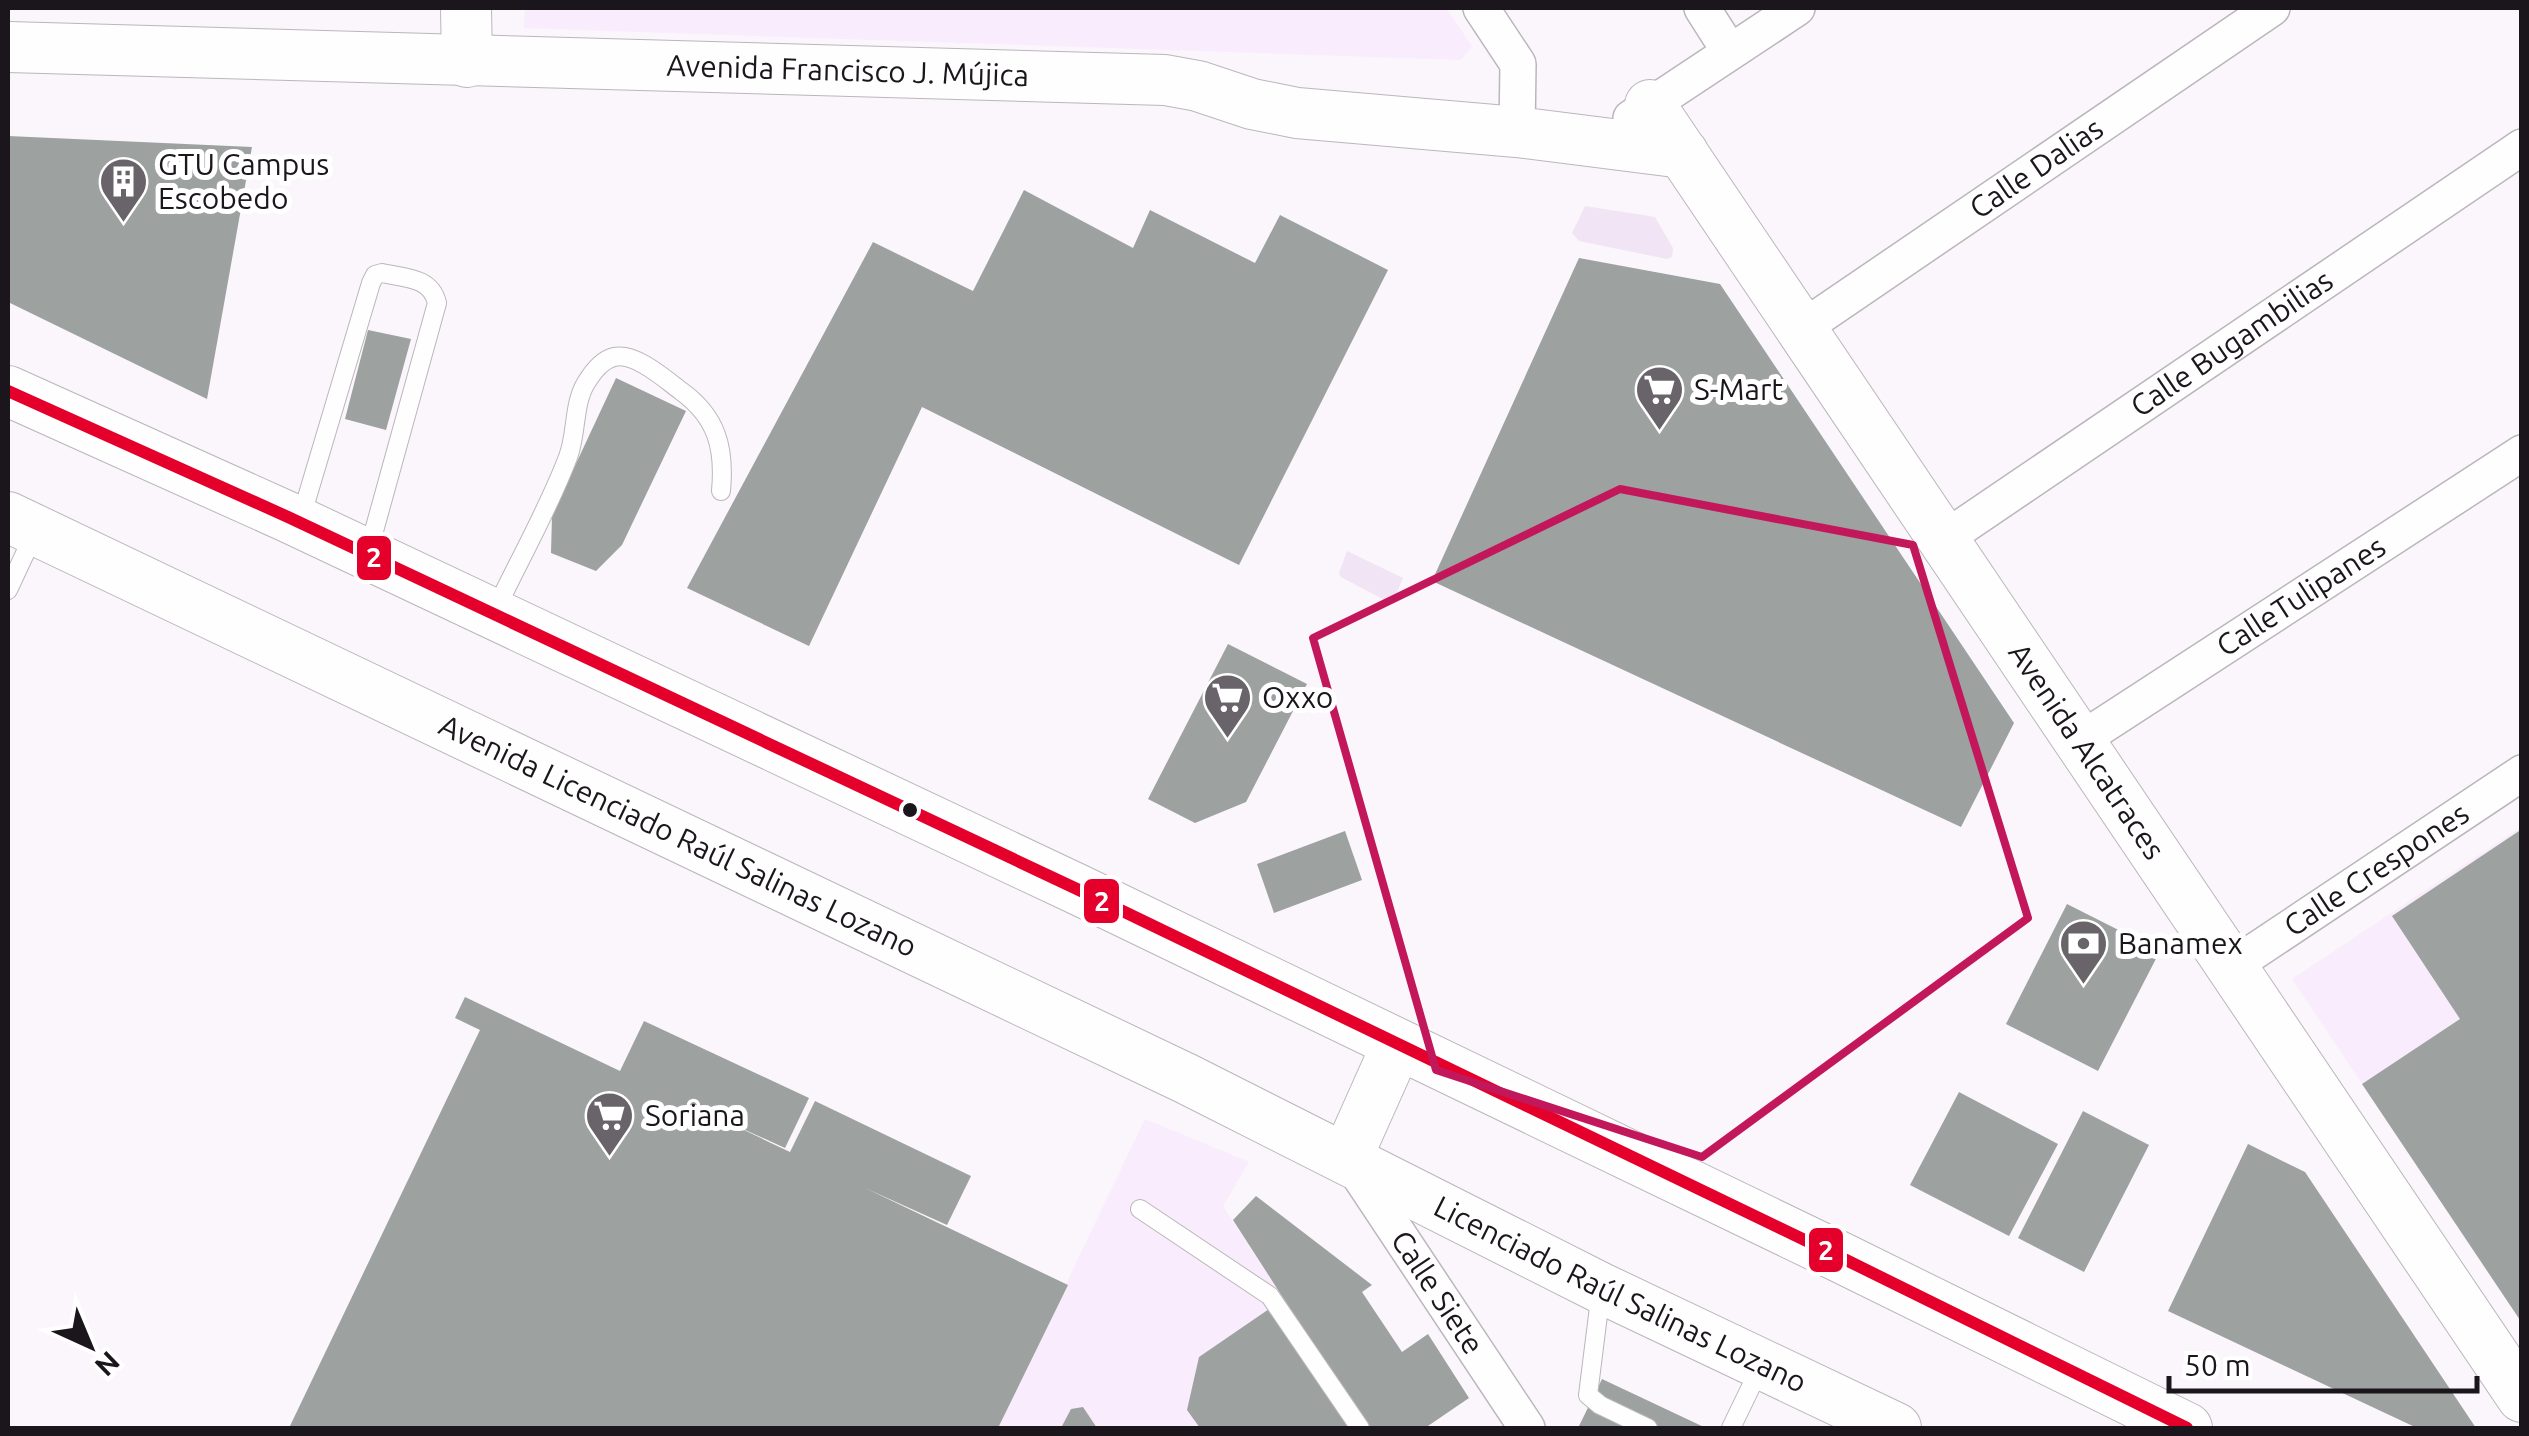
<svg xmlns="http://www.w3.org/2000/svg" width="2529" height="1436" font-family="Ubuntu,sans-serif">
<rect width="100%" height="100%" fill="#fbf6fb"/>
<path fill="#f9ecfc" d="M525 8H1446L1472 46 1461 60 524 28Z
M2521 827V1322L2292 979Z
M1145 1119 1249 1162 1223 1206 1369 1428H997Z"/>
<path fill="#f1e4f4" d="M1585 206 1655 217 1673 248 1672 257 1667 259 1579 241 1572 233Z
M1347 551 1403 578 1392 604 1341 577 1339 573Z"/>
<path fill="#9da1a0" d="M8 136 252 147 207 399 8 302Z
M1024 190 1133 248 1150 210 1255 263 1280 215 1388 270 1239 565 922 407 809 646 687 588 873 242 973 291Z
M1579 258 1720 284 2014 723 1961 827 1432 581Z
M368 330 411 339 386 430 345 419Z
M616 378 686 411 622 545 596 571 551 553 552 515Z
M1228 644 1307 684 1246 802 1195 823 1148 799Z
M2522 829V1323L2362 1084 2460 1019 2392 916Z
M1345 831 1362 880 1274 913 1257 864Z
M2067 904 2160 951 2098 1071 2006 1024Z
M465 997 620 1071 644 1021 809 1098 785 1148 723 1120 790 1152 815 1101 971 1176 947 1225 865 1188 1068 1285 998 1428H289L480 1030 455 1018Z
M1959 1092 2058 1144 2009 1236 1910 1185Z
M2083 1111 2149 1145 2084 1272 2018 1238Z
M2248 1144 2305 1172 2476 1428H2417L2168 1311Z
M1256 1196 1372 1285 1362 1292 1402 1352 1428 1334 1469 1398 1425 1428H1367L1233 1220Z
M1272 1307 1350 1428H1200L1187 1410 1199 1357Z
M1602 1379 1706 1428 1579 1426Z
M1083 1407 1097 1428H1061L1071 1409Z"/>
<g fill="none" stroke-linecap="round" stroke-linejoin="round">
<defs>
<path id="lane" d="M300 521 371 283 375 275 382 273C405 278 431 277 437 303L369 549
M8 590 35 532
M495 611C519 560 548 510 568 457 577 434 573 404 586 383 592 373 602 360 614 357 635 352 665 379 681 391 717 417 725 448 721 491
M1140 1209 1270 1296 1360 1428
M1601 1291 1588 1395 1600 1405 1648 1428
M1731 1428 1761 1366"/>
<g id="street">
<path d="M1481 8 1518 64 1517 132"/>
<path d="M1702 8 1730 52"/>
<path d="M1631 118 1797 8"/>
<path id="s1" d="M1801 329 2272 8"/>
<path id="s2" d="M1944 539 2522 147"/>
<path id="s3" d="M2079 741 2522 453"/>
<path id="s4" d="M2231 967 2522 773"/>
<path id="s5" d="M1353 1166 1527 1428"/>
</g>
<g id="secondary">
<path d="M466 8 467 62"/>
<path id="s6" d="M8 47 1165 80 1198 86 1252 104 1297 113 1517 132 1683 153"/>
<path id="s7" d="M1650 105 2522 1397"/>
<path d="M8 391 288 517 1079 890 1842 1258 2187 1428"/>
<path id="s8" d="M8 517 1187 1079 1601 1288 1896 1428"/>
<path d="M1347 1157 1397 1045"/>
</g>
</defs>
<use href="#lane" stroke="#bbb6bb" stroke-width="20"/>
<use href="#street" stroke="#bbb6bb" stroke-width="38"/>
<use href="#secondary" stroke="#bbb6bb" stroke-width="52"/>
<use href="#lane" stroke="#fefefe" stroke-width="18"/>
<use href="#street" stroke="#fefefe" stroke-width="35"/>
<use href="#secondary" stroke="#fefefe" stroke-width="50"/>
<defs>
<path id="bus-1" d="M8 391 288 517 1079 890 1842 1258 2187 1428"/>
</defs>
<use href="#bus-1" stroke="#fff" stroke-width="20"/>
<use href="#bus-1" stroke="#e4002b" stroke-width="12"/>
</g>
<path fill="none" stroke="#c2185b" stroke-width="8" stroke-linejoin="round" d="M1620 489 1913 545 2028 918 1702 1157 1436 1070 1313 638Z"/>
<defs>
<symbol id="building-pin" viewBox="-11 -11 22 30"><path d="M0 17L-7.5 6A9.5 9.5 0 1 1 7.5 6Z" fill="#69646a" stroke="#fff"/><path d="M-4-6H4V6H1V3H-1V6H-4ZM-2.5-4.3h1.7v1.8h-1.7ZM.8-4.3h1.7v1.8H.8ZM-2.5-1h1.7V.8h-1.7ZM.8-1h1.7V.8H.8Z" fill="#fff"/></symbol>
<symbol id="supermarket-pin" viewBox="-11 -11 22 30"><path d="M0 17L-7.5 6A9.5 9.5 0 1 1 7.5 6Z" fill="#69646a" stroke="#fff"/><path d="M-6-5.5h2.5l.6 2H6L4.5 2H-2.5L-4.4-4H-6ZM-1.5 3.2a1.3 1.3 0 1 0 .1 0ZM3 3.2a1.3 1.3 0 1 0 .1 0Z" fill="#fff"/></symbol>
<symbol id="bank-pin" viewBox="-11 -11 22 30"><path d="M0 17L-7.5 6A9.5 9.5 0 1 1 7.5 6Z" fill="#69646a" stroke="#fff"/><path d="M-6-4H6V4H-6ZM0-2.3a2.3 2.3 0 1 0 0 4.6a2.3 2.3 0 1 0 0-4.6Z" fill="#fff"/></symbol>
</defs>
<g fill-rule="evenodd">
<use href="#building-pin" x="96" y="154" width="55" height="75"/>
<use href="#supermarket-pin" x="1632" y="362" width="55" height="75"/>
<use href="#supermarket-pin" x="1200" y="670" width="55" height="75"/>
<use href="#bank-pin" x="2056" y="916" width="55" height="75"/>
<use href="#supermarket-pin" x="582" y="1088" width="55" height="75"/>
</g>
<circle fill="#1b161c" stroke="#fff" stroke-width="4" cx="910" cy="810" r="9"/>
<g text-anchor="middle" stroke-width="10" stroke-linejoin="round" paint-order="stroke">
<g font-size="30" fill="#1b161c" stroke="#fff">
<text dy="10" stroke="none"><textPath href="#s6" startOffset="840">Avenida Francisco J. Mújica</textPath></text>
<text dy="10" stroke="none"><textPath href="#s1" startOffset="285">Calle Dalias</textPath></text>
<text dy="10" stroke="none"><textPath href="#s2" startOffset="348">Calle Bugambilias</textPath></text>
<text dy="10" stroke="none"><textPath href="#s3" startOffset="265">CalleTulipanes</textPath></text>
<text dy="10" stroke="none"><textPath href="#s7" startOffset="780">Avenida Alcatraces</textPath></text>
<text dy="10" stroke="none"><textPath href="#s8" startOffset="742">Avenida Licenciado Raúl Salinas Lozano</textPath></text>
<text dy="10" stroke="none"><textPath href="#s4" startOffset="175">Calle Crespones</textPath></text>
<text dy="10" stroke="none"><textPath href="#s5" startOffset="152">Calle Siete</textPath></text>
<text dy="10" stroke="none"><textPath href="#s8" startOffset="1790">Licenciado Raúl Salinas Lozano</textPath></text>
</g>
<g font-size="30" fill="#1b161c" stroke="#fff" text-anchor="start">
<text x="158" y="175">GTU Campus<tspan x="158" dy="34">Escobedo</tspan></text>
<text x="1694" y="400">S-Mart</text>
<text x="1262" y="708">Oxxo</text>
<text x="2118" y="954">Banamex</text>
<text x="645" y="1126">Soriana</text>
</g>
</g>
<g stroke="#fff" stroke-width="4">
<rect x="355" y="534" width="38" height="48" rx="10" fill="#e4002b"/>
<rect x="1082" y="877" width="39" height="48" rx="10" fill="#e4002b"/>
<rect x="1807" y="1226" width="38" height="48" rx="10" fill="#e4002b"/>
</g>
<g font-size="28" text-anchor="middle" font-weight="bold" fill="#fff">
<text x="374" y="567">2</text>
<text x="1102" y="911">2</text>
<text x="1826" y="1260">2</text>
</g>
<rect width="2529" height="1436" fill="none" stroke="#1b161c" stroke-width="20"/>
<g transform="translate(90 1346) rotate(136)" stroke="#ffffff" stroke-width="8" paint-order="stroke">
<path d="M0-8L18 38L0 25L-18 38Z" fill="#1b161c"/>
<text y="-15" font-size="28" font-weight="bold" text-anchor="middle" fill="#1b161c">N</text>
</g>
<path d="M2169 1376v15h308v-15" fill="none" stroke="#1b161c" stroke-width="5"/>
<text x="2184" y="1376" font-size="30" fill="#1b161c" stroke="#ffffff" stroke-width="8" paint-order="stroke">50 m</text>
</svg>
